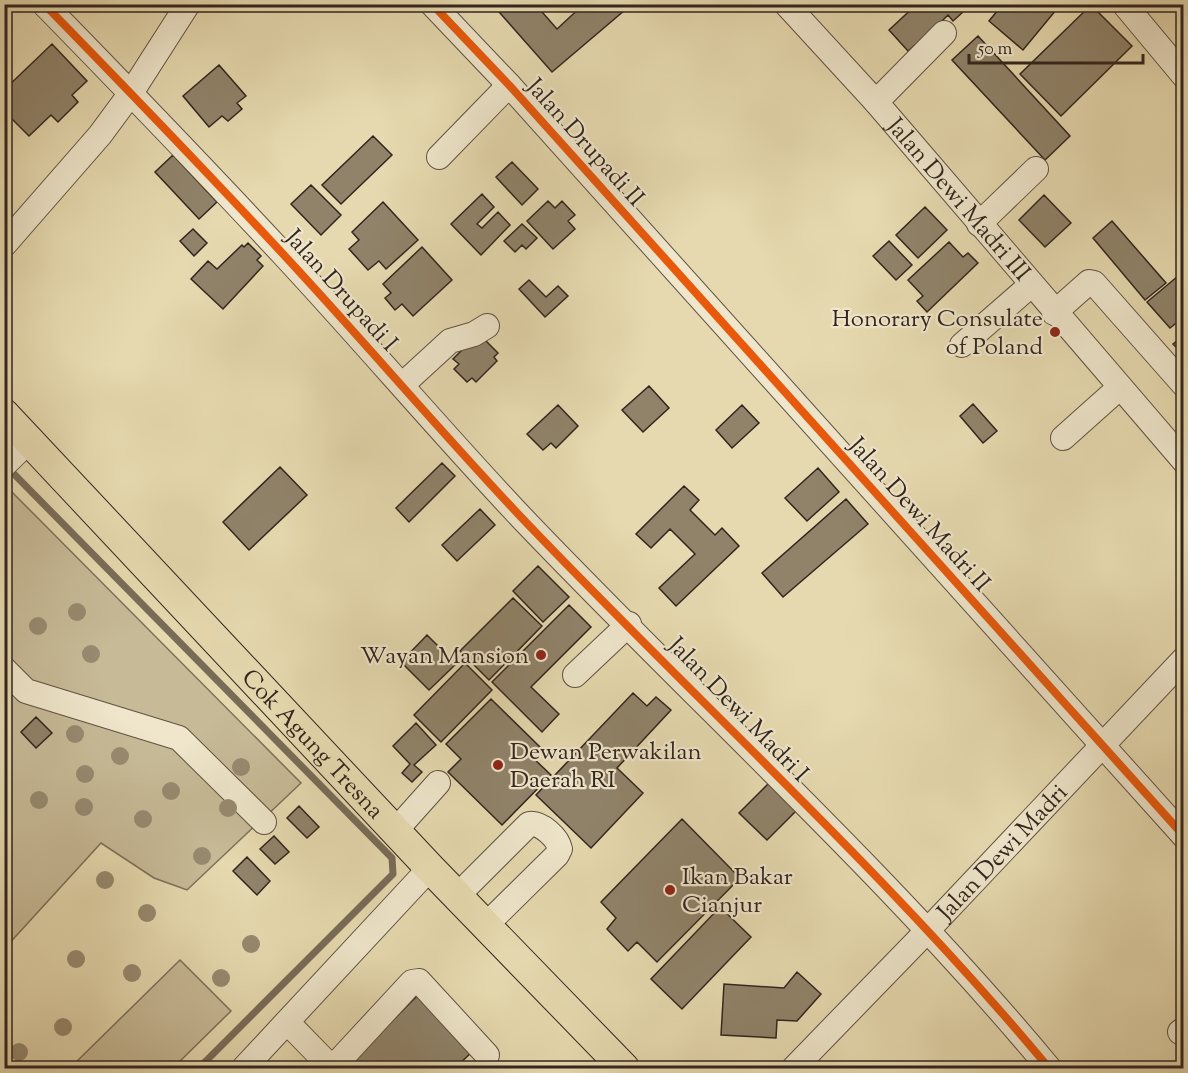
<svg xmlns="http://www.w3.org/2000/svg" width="1188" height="1073" font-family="'Sorts Mill Goudy',serif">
<rect width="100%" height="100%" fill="#e6d9af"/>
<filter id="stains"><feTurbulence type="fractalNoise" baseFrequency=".00333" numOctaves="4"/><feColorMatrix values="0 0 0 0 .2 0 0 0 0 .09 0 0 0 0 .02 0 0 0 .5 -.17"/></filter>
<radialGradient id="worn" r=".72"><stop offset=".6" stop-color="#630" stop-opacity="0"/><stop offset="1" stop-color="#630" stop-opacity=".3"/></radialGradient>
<path fill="#c7ba97" stroke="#7c705b" stroke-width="1.5" d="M4 484 301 783 263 819 181 736 27 686 5 664Z
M4 679 178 740 259 822 187 890 154 878 101 843 5 948Z
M180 960 231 1011 173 1068H70Z"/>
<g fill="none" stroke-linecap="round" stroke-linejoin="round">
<path stroke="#796c58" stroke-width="7" d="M13 473 392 858 393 874 199 1068"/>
</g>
<path fill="#90836a" stroke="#32251f" stroke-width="1.5" d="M492 4H535L557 29 584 4H632L552 72Z
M917 4H956L963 12 953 21 948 15 940 23 922 52 915 45 908 51 889 30Z
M1003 4H1061L1023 50 989 21Z
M1091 5 1132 46 1061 116 1020 74Z
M978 36 1070 136 1045 160 952 60Z
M52 44 87 81 72 95 78 102 58 122 51 115 29 136 4 111V90Z
M219 65 246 96 237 103 242 109 228 121 222 116 209 127 183 96Z
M373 136 392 155 341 204 322 185Z
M173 155 217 202 199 219 155 172Z
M512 162 538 189 522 205 496 177Z
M311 185 341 215 321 235 291 204Z
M482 194 494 207 477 224 482 228 498 212 510 225 481 255 451 224Z
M1044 195 1071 223 1045 247 1019 220Z
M548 201 555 208 562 201 575 215 568 221 575 229 553 249 527 221Z
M383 202 418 240 386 269 379 261 368 270 349 249 359 240 352 232Z
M925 207 947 230 918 258 896 235Z
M1112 221 1166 283 1145 300 1093 238Z
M522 224 537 238 526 249 522 245 515 252 504 241Z
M193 229 207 243 194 256 180 241Z
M889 241 912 265 896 280 873 256Z
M949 242 963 257 968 253 978 263 927 312 917 301 923 296 908 280Z
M248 243 261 256 257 260 263 266 223 309 191 279 208 261 217 269 242 245 244 247Z
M422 247 452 280 413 316 402 304 395 310 385 298 391 293 383 284Z
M1184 271V317L1170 328 1147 302Z
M529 280 546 297 558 286 568 296 545 317 519 289Z
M1184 335V355L1173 344Z
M475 337 481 344 485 340 498 353 494 357 497 361 476 382 472 378 467 382 454 369 459 364 453 359Z
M649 386 669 408 643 432 622 410Z
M973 404 997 431 983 443 960 416Z
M558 405 578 426 556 448 551 443 543 450 527 434Z
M742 405 759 423 732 448 716 430Z
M442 463 455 476 409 522 396 508Z
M280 467 307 495 249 550 223 522Z
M818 468 839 492 807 521 785 498Z
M684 486 699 500 690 510 715 535 722 528 739 546 676 606 659 588 695 554 670 529 651 548 636 534Z
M846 499 868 524 783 597 762 573Z
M480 509 495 525 457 561 442 545Z
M538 566 569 597 543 622 513 591Z
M513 598 542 626 489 680 460 651Z
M569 605 591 627 531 687 559 714 542 732 492 682Z
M427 635 456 664 429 690 401 662Z
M465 663 492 690 441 742 414 715Z
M633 693 647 706 656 697 671 710 617 768 643 793 591 848 536 795Z
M491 699 541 748 532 757 551 775 502 825 448 772 461 759 446 744Z
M36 717 52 733 36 748 21 732Z
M416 723 436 745 414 765 422 772 412 782 402 773 410 764 393 746Z
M769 783 797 810 767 840 739 813Z
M299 806 319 827 307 838 287 818Z
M682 819 740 878 657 962 637 942 628 951 607 929 616 918 601 902Z
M274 836 289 852 275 864 260 849Z
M247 857 270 881 257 895 233 871Z
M720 907 751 937 682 1009 651 979Z
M797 972 821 994 797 1021 777 1020 776 1038 721 1035 724 984 784 988Z
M418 995 473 1051 455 1068H345Z"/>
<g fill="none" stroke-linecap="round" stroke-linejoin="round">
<defs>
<g id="minor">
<path d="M44 4C125 87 205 170 283 254 363 340 439 430 520 516 696 701 886 872 1049 1068"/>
<path d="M432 4 509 85 1184 836"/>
<path id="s1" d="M786 4 876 102 1184 461"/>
<path d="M1124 4 1184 76"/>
<path d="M876 102 944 33"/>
<path d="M439 157 509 85"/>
<path d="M979 224 1036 169"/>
<path d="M4 245 100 135 131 93 188 4"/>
<path d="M1054 313 1089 282 1094 283 1184 385"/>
<path d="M962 345 1031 285"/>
<path d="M402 385 450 341 474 334 487 326"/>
<path d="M1063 438 1119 388"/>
<path d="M4 465 31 439"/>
<path d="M4 669 26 691 179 738 264 822"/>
<path d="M575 675 629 624"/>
<path d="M396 830 438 783"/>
<path d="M458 895 529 824C541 822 558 838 560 849L557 855 486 925"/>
<path d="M287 1022 326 1062 337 1063 412 982 419 981 487 1055"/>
<path d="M1180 1032 1184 1029"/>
<path d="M244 1068 430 868"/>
<path id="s2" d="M794 1068 927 931 1184 659"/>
</g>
<g id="major">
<path id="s3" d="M4 414 430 868 624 1068"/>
</g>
</defs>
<use href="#minor" stroke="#5f5243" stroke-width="26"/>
<use href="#major" stroke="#32251f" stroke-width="32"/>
<use href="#minor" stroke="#efe6cb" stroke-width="24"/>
<use href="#major" stroke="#e6d9af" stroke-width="30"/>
<defs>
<path id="cycleway" d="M44 4C125 87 205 170 283 254 363 340 439 430 520 516 696 701 886 872 1049 1068
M432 4 509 85 1184 836"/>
</defs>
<use href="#cycleway" stroke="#efe6cb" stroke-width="11"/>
<use href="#cycleway" stroke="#e8590c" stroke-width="8"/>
</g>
<g fill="#978a70">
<circle cx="77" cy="612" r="9"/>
<circle cx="38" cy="626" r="9"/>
<circle cx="91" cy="654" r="9"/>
<circle cx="75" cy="734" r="9"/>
<circle cx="120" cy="756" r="9"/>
<circle cx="241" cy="767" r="9"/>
<circle cx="85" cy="774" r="9"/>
<circle cx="171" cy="791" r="9"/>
<circle cx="39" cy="800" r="9"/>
<circle cx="84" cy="807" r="9"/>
<circle cx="228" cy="808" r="9"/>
<circle cx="143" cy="819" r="9"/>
<circle cx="202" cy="856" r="9"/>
<circle cx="105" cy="880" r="9"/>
<circle cx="147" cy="913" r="9"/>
<circle cx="251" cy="944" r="9"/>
<circle cx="76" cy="959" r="9"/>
<circle cx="132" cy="973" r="9"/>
<circle cx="221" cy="978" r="9"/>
<circle cx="63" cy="1027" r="9"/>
<circle cx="19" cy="1052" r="9"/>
</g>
<g fill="#8f2418" stroke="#efe6cb" stroke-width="2">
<circle cx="1055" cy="332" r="6"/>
<circle cx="541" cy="655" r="6"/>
<circle cx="498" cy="765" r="6"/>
<circle cx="670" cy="890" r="6"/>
</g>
<g text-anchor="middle" stroke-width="4.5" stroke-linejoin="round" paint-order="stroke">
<g font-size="24" fill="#32251f" stroke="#efe6cb">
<text transform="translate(586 142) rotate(48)" y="8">Jalan Drupadi II</text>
<text dy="8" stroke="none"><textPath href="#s1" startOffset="261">Jalan Dewi Madri III</textPath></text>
<text transform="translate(342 290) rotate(48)" y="8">Jalan Drupadi I</text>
<text transform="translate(920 514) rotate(48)" y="8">Jalan Dewi Madri II</text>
<text transform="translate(739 709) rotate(46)" y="8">Jalan Dewi Madri I</text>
<text dy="8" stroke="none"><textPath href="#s3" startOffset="452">Cok Agung Tresna</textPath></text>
<text dy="8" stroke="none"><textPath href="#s2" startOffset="300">Jalan Dewi Madri</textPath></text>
</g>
<g font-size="24" fill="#32251f" stroke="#efe6cb" text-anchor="end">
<text x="1043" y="326">Honorary Consulate<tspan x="1043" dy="28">of Poland</tspan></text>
<text x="529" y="663">Wayan Mansion</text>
<text x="510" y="759" text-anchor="start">Dewan Perwakilan<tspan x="510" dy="28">Daerah RI</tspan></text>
<text x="682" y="884" text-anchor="start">Ikan Bakar<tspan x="682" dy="28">Cianjur</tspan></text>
</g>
</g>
<rect width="1188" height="1073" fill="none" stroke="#e6d9af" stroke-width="24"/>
<rect x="6" y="6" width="1176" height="1061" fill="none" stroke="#32251f" stroke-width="3"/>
<rect x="12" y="12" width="1164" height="1049" fill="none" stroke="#32251f" stroke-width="1.5"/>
<path d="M969 54v9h174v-9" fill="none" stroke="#32251f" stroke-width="3"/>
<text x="978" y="54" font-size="18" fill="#32251f" stroke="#efe6cb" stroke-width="4.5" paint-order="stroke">50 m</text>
<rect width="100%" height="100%" filter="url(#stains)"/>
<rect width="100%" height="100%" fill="url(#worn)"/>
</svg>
